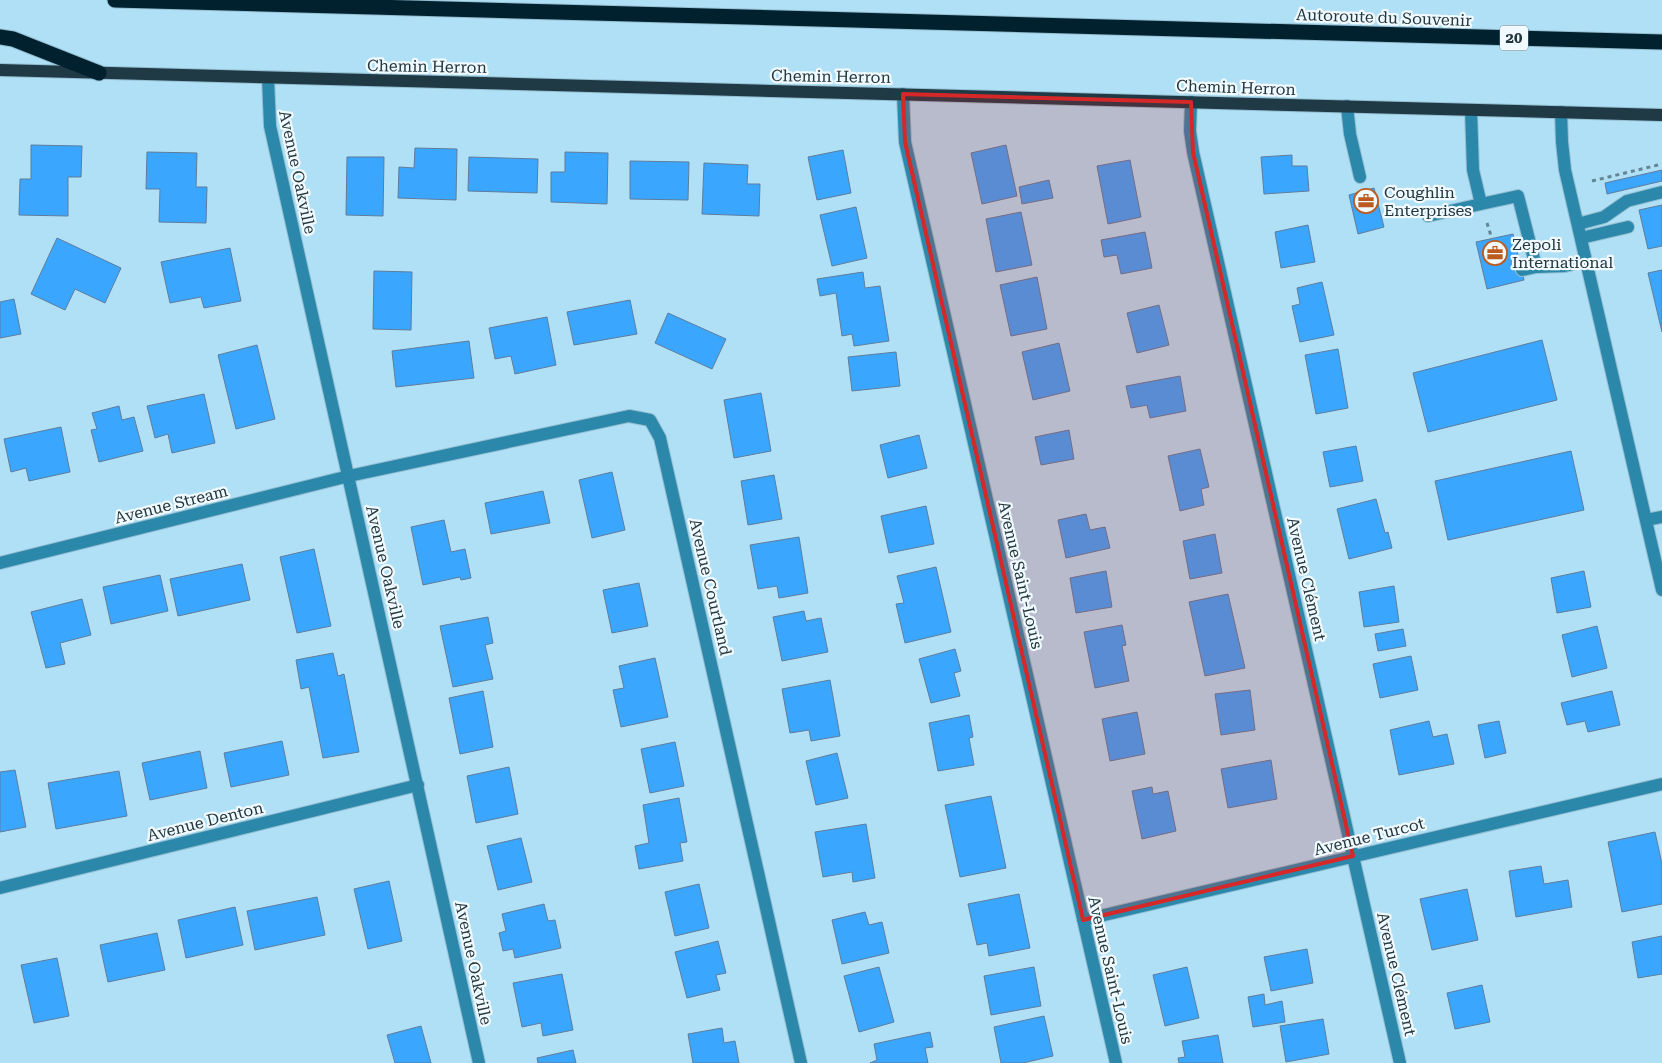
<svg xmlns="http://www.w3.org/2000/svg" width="1662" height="1063" font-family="'Roboto Serif',serif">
<rect width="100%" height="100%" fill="#b0e0f6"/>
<path fill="#3ba6fe" stroke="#5e7d9b" d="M31 145 82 146 81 177H68V216L19 215 20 179H31Z
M1006 145 1017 196 982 204 971 153Z
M415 148 457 149 456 200 398 198 399 167 414 168Z
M843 150 851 193 817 200 808 157Z
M147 152 197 153 196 187H207L206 223 159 222 160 189H146Z
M565 152 608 153 607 204 551 202V172H565Z
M1292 155V166H1307L1309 191 1264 194 1261 157Z
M347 157H384L383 216 346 215Z
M469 157 538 159 537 193 468 191Z
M1130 160 1141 217 1108 224 1097 166Z
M630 161 689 162 688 200 630 199Z
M704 163 748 165 747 184H760L759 216 702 214Z
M1662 170V181L1607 194 1605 183Z
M1049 180 1053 198 1022 204 1019 187Z
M1374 188 1384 227 1358 234 1349 195Z
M1662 205V246L1648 249 1639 210Z
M856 207 867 258 832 266 820 215Z
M1021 212 1032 265 996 272 986 219Z
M1308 225 1315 262 1281 268 1275 232Z
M1145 232 1152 268 1121 274 1117 255 1104 257 1101 240Z
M1513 234 1524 280 1487 289 1476 242Z
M57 238 121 268 105 303 75 289 65 310 31 294Z
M230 248 241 301 204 308 201 297 170 303 161 262Z
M1662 270V332L1648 273Z
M374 271 412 272 411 330 373 329Z
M863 272 865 288 880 286 889 341 854 346 852 334 842 336 836 293 820 296 817 279Z
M1037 277 1047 329 1011 336 1000 285Z
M1322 282 1334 335 1300 342 1292 306 1300 304 1297 288Z
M14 299 21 334 0 338V302Z
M630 300 637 334 574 345 567 312Z
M1159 305 1169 345 1137 353 1127 313Z
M668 313 726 339 712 369 655 343Z
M547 317 556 365 515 374 511 356 495 359 489 328Z
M1542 340 1557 400 1428 432 1413 373Z
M469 341 474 378 396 387 392 351Z
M1059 343 1070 391 1033 400 1022 352Z
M257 345 275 419 236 429 218 355Z
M1338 349 1348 408 1316 414 1305 355Z
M896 352 900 386 852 391 848 357Z
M1180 376 1186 411 1150 418 1147 405 1131 408 1126 386Z
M761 393 771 451 734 458 724 400Z
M204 394 215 443 172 453 168 434 155 438 147 406Z
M119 406 122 420 134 417 143 451 99 462 91 430 97 429 92 413Z
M61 427 70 472 29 481 26 468 11 472 4 439Z
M1069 430 1074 459 1041 465 1035 437Z
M919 435 927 468 888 478 880 445Z
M1356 446 1363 481 1330 487 1323 452Z
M1200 449 1209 487 1201 489 1204 505 1180 511 1168 456Z
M1571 451 1584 510 1448 540 1435 481Z
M612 472 625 530 592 538 579 480Z
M774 475 782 519 748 525 741 481Z
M543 491 550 523 491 534 485 503Z
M1376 499 1385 533 1388 532 1392 548 1349 559 1337 509Z
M926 506 934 544 889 553 881 516Z
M1086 514 1090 530 1105 527 1110 548 1066 558 1058 520Z
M444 520 451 552 465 549 471 578 461 580 460 577 423 585 411 527Z
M1215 534 1222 573 1190 579 1183 541Z
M799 537 808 593 779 598 777 586 758 589 750 545Z
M314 549 331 626 297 633 280 557Z
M242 564 250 600 178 616 170 579Z
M936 567 951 632 905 643 896 604 904 603 897 576Z
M1106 571 1112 607 1076 613 1070 578Z
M1584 571 1591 607 1557 613 1551 578Z
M160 575 168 611 111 624 103 587Z
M639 583 648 626 612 633 603 590Z
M1394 586 1399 622 1364 627 1359 592Z
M1228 594 1245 668 1205 676 1189 602Z
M82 599 91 635 60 643 65 664 46 668 31 612Z
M804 611 806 621 821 618 828 652 782 661 773 617Z
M488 617 493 643 485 645 493 679 453 687 440 626Z
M1122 625 1126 645 1122 646 1129 681 1095 688 1084 632Z
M1597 626 1607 668 1572 677 1562 635Z
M1403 629 1406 646 1378 651 1375 634Z
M955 649 961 671 954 673 960 696 931 703 919 659Z
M333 653 338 676 344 674 359 752 323 758 309 687 301 689 296 660Z
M1411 656 1418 690 1380 698 1373 664Z
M655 658 668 717 621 727 613 690 624 688 619 666Z
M830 680 840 736 811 741 809 730 790 733 782 689Z
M1250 690 1255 730 1221 735 1215 694Z
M483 691 493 747 460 754 449 698Z
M1612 691 1620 725 1588 732 1585 721 1567 725 1561 703Z
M1137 712 1145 754 1110 761 1102 719Z
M969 715 973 737 969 738 974 765 938 771 929 723Z
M1429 721 1433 737 1447 734 1454 764 1399 775 1390 730Z
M1499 721 1506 753 1485 758 1478 725Z
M282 741 289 775 231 787 224 753Z
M675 742 684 786 650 793 641 749Z
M200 751 207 788 150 800 142 763Z
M837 753 848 798 816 805 806 761Z
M1271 760 1277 799 1228 808 1221 769Z
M509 767 518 814 476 823 467 776Z
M15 770 26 827 0 832V772Z
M119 771 127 816 56 829 48 783Z
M1152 787 1153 794 1168 791 1176 831 1142 839 1132 791Z
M991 796 1006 868 960 877 945 805Z
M679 798 687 842 680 843 683 861 639 869 635 846 649 843 643 805Z
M866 824 875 878 853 882 852 872 823 877 815 832Z
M1655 832 1662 864V904L1622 912 1608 842Z
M521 838 532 882 498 890 487 846Z
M1541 866 1544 884 1568 880 1572 907 1516 917 1509 871Z
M389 881 402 941 368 949 354 889Z
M699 884 709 928 675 936 665 892Z
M1467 889 1478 940 1432 950 1420 899Z
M1019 894 1030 948 989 956 987 943 977 945 968 904Z
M317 897 325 935 255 950 247 911Z
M544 904 548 921 555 920 561 948 515 958 513 949 503 951 499 933 506 931 502 914Z
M235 907 243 945 186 958 178 920Z
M865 912 869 925 882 922 889 953 842 964 832 920Z
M157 933 165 970 108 982 100 945Z
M1662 936V974L1638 978 1632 942Z
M718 941 726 973 716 975 720 990 687 998 675 952Z
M1307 949 1313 983 1271 991 1264 957Z
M57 958 69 1016 34 1023 21 965Z
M879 967 894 1022 859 1032 844 976Z
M1034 967 1041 1006 991 1015 984 976Z
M1187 967 1199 1018 1165 1026 1153 975Z
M562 974 573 1030 543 1036 541 1023 522 1027 513 983Z
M1482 985 1490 1022 1455 1029 1447 993Z
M1264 994 1265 1005 1282 1001 1285 1022 1253 1027 1248 997Z
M1044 1016 1053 1056 1023 1063H1001L994 1027Z
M1323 1019 1329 1054 1286 1062 1280 1026Z
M421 1026 431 1063H395L387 1035Z
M722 1028 724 1043 735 1041 739 1063H693L688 1034Z
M930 1032 933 1047 925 1048 928 1063H870L877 1060 874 1044Z
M1218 1035 1223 1063H1179L1178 1058 1185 1057 1182 1041Z
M573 1050 576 1063H538L537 1058Z"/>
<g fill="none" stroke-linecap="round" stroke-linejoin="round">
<defs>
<path id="minor" d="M268 78 270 126 479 1063
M903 94 905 142 1116 1063
M1191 102 1190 131 1193 152 1400 1063
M1347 106 1350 134 1360 177
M1471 110 1473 170 1481 204 1518 196 1536 267 1565 266 1586 261
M1561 112 1562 142 1565 170 1662 590
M1428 216 1481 204
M1578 224 1604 217 1627 201 1662 192
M1581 238 1628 227
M1522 270 1536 267
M1646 520 1662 517
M0 563 349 476 629 416 650 420 660 438 801 1063
M0 888 418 785
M1083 920 1662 784"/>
<path id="major" d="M0 70 1662 115"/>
<path id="highway" d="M115 0 1662 42
M0 37 13 39 99 73"/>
</defs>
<use href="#minor" stroke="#94bed1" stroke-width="14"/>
<use href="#major" stroke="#94bed1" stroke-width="14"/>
<use href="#highway" stroke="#94bed1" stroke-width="17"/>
<path stroke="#648594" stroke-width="3" stroke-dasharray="4 4" stroke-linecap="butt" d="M1592 181 1662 164
M1487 223 1492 239"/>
<use href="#minor" stroke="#2b88ab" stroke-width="12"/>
<use href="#major" stroke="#1f3945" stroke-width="12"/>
<use href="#highway" stroke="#01212e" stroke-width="15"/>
</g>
<path fill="#d62828" fill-opacity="0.2" stroke="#d62828" stroke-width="4" stroke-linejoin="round" d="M903 94 1191 102 1193 152 1353 856 1083 920 905 142Z"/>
<defs>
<symbol id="office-ring" viewBox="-11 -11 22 22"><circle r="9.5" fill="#f1fafe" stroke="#bd5b1e" stroke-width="1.5"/><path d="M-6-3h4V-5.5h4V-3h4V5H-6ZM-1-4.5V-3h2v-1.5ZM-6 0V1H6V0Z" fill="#bd5b1e"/></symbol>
</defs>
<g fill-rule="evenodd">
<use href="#office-ring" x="1352" y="187" width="28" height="28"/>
<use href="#office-ring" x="1481" y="239" width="28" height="28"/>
</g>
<g text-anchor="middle" stroke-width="4.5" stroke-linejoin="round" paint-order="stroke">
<rect fill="#f1fafe" stroke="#607178" stroke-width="1" x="1500" y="25.5" width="28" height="25" rx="4"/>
<g font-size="15" font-weight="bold" fill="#22363e">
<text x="1514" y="43">20</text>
</g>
<g font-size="16" fill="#22363e" stroke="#f1fafe">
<text transform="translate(1384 17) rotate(2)" y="6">Autoroute du Souvenir</text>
<text transform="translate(427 66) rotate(1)" y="6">Chemin Herron</text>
<text transform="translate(831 76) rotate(1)" y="6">Chemin Herron</text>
<text transform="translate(1236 87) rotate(2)" y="6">Chemin Herron</text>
<text transform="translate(298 172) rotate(78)" y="6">Avenue Oakville</text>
<text transform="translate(171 504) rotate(-14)" y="6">Avenue Stream</text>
<text transform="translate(386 567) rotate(77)" y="6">Avenue Oakville</text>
<text transform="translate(1021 575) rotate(77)" y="6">Avenue Saint-Louis</text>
<text transform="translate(1307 579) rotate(77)" y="6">Avenue Clément</text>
<text transform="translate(711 587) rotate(77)" y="6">Avenue Courtland</text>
<text transform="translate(205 821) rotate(-14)" y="6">Avenue Denton</text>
<text transform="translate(1369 836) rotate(-14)" y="6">Avenue Turcot</text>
<text transform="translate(474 963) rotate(78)" y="6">Avenue Oakville</text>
<text transform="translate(1111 970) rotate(77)" y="6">Avenue Saint-Louis</text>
<text transform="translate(1397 974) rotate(77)" y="6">Avenue Clément</text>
</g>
<g font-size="16" fill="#22363e" stroke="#f1fafe" text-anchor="start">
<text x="1384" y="198">Coughlin<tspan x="1384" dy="18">Enterprises</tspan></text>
<text x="1512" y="250">Zepoli<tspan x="1512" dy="18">International</tspan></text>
</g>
</g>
</svg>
